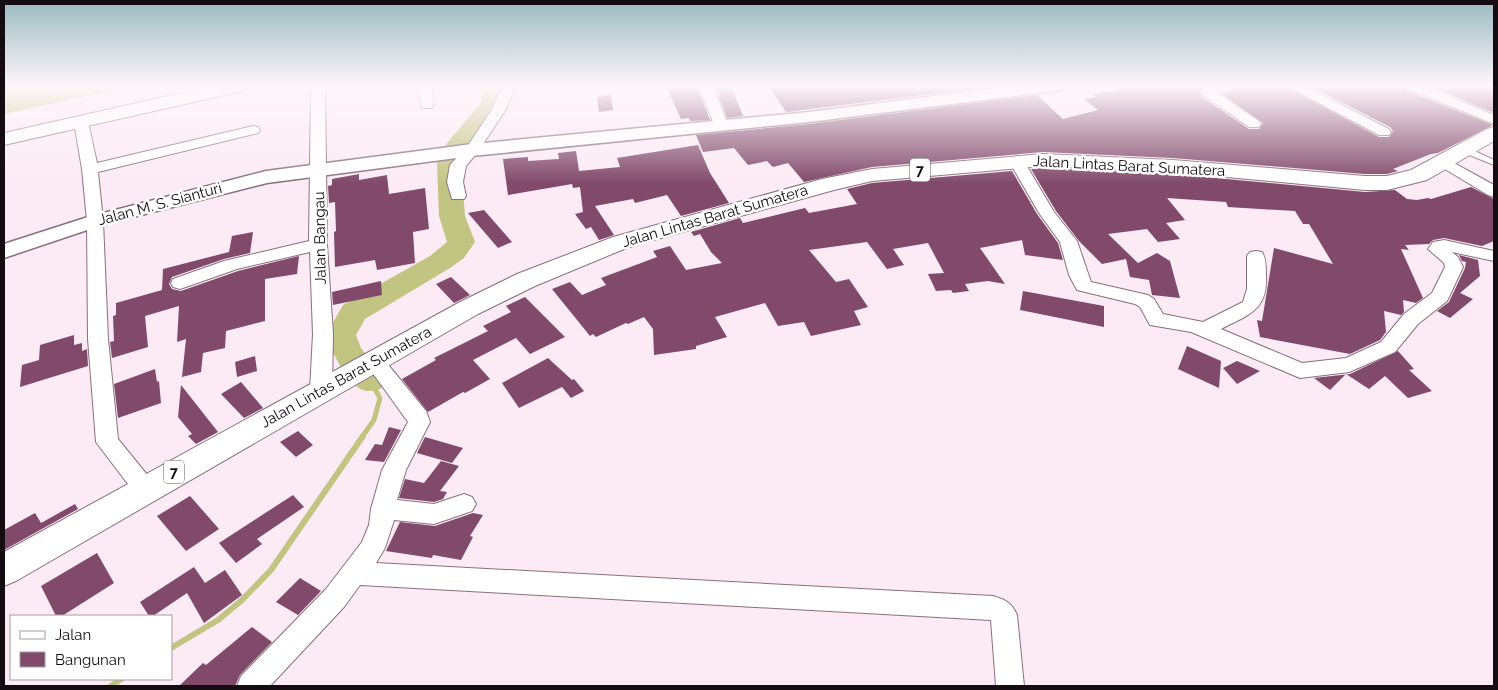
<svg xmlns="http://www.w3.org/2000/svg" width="1498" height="690" font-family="Raleway,sans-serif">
<rect width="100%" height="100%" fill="#fcebf4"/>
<path fill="#c2c482" d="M4 86H134L4 114Z"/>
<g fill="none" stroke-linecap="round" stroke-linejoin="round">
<path stroke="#c2c482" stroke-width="5" d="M362 437 374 420 380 398 370 380"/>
<path stroke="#c2c482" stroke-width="6" d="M171 648 218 620 242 600 271 570 363 436
M111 686 121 679"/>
<path fill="#c2c482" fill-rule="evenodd" d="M486 86H507L501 106 466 149 461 163 465 216 475 242 464 258 450 268 365 319 356 335 361 348 386 380 382 388C374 391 366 393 359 388 346 380 330 349 326 335L343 305 430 256 447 242 439 216 437 163 447 143 480 104Z"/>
</g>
<path fill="#814a6b" d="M666 86H697L710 120 690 121 689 118 681 119Z
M715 86H731L743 116 727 118Z
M781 86 914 88 996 86 786 112 770 88Z
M1116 86H1205L1199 91 1202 97 1249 129H1259L1263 123 1222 94 1232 91 1235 86H1285L1379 137H1389L1393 131 1390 127 1310 86H1405L1408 91 1493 125 1438 153 1431 154 1393 169 1398 171 1387 174H1365L1173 158 1043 152 872 167 804 182 788 163 773 167 767 161 748 165 734 148 703 152 696 135 809 124 1037 95 1063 119 1098 110 1084 99 1096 97 1092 94 1122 90Z
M1431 86H1494V113Z
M611 95 613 110 599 112 597 97Z
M698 145 710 173 729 203 681 216 667 195 635 203 633 199 595 206 614 235 599 240 591 227 586 229 575 214 583 212 580 187 573 188 572 184 508 195 503 159 528 157V161L559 159 558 153 576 151 579 171 620 167 617 158Z
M1043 168 1173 174 1365 192 1395 190 1407 199 1417 200 1428 198 1431 199 1471 187 1494 199V241L1482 246 1444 238 1433 240 1429 244 1405 245 1409 250 1401 249 1423 298 1416 303 1403 300 1404 312 1401 315 1384 311 1386 332 1380 340 1350 354 1260 337 1257 320 1262 321 1274 248 1333 264 1309 224H1303L1295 211 1228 207 1226 202 1167 198 1185 220 1166 223 1180 239 1158 242 1147 229 1108 234 1138 263 1157 253 1170 261 1180 298 1152 295 1149 280 1130 277 1126 259 1102 264 1079 241 1056 211 1031 169Z
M1012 171 1037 214 1058 243 1063 260 1025 255 1022 240 980 248 1005 284 988 281 965 284 969 291 953 293 951 290 936 291 928 274 944 273 928 243 893 249 904 265 887 269 867 242 809 250 836 282 849 279 868 307 854 311 861 325 811 336 804 322 778 326 765 303 715 317 727 337 696 346V349L654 355 653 329 644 317 628 324 626 323 596 337 593 334 590 336 552 289 570 282 582 295 606 285 601 278 657 257 653 251 670 246 686 270 722 263 711 252 700 234 694 236 691 232 740 218 743 223 805 208 809 213 857 204 847 189 872 183Z
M359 174V180L387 175 389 194 425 188 429 229 413 232 415 263 377 270 375 260 335 267 334 232 336 231 335 202 329 203 328 186 332 185V179Z
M484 210 512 242 498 248 468 213Z
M253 232 250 253 224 259 172 277 169 284 172 289 181 291 238 271 299 256 297 274 265 279V321L226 331 225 348 203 353 201 372 182 377 186 339 177 342 179 306 145 316 148 347 112 358 110 342 114 341 113 316 116 315V303L162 290 163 269 229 252 232 236Z
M1459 255 1478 260 1480 276 1460 293 1473 299 1450 318 1437 311 1449 302 1465 268 1466 262 1462 261Z
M451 277 470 295 454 303 436 284Z
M381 281 382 295 333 305 332 292Z
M1023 291 1104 306V327L1020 310Z
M525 297 565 337 530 354 516 338 473 360 490 379 465 393 463 392 428 412 402 379 436 360 434 358 488 331 483 326 511 312 506 306Z
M74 335V345L82 343V351L87 349 88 366 20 387 22 365 39 360 40 345Z
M1187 346 1221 361 1219 388 1178 369Z
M1398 351 1414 369 1409 370 1432 391 1408 398 1385 376 1369 389 1346 374 1330 390 1314 378 1350 374Z
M255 356 257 371 237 377 235 362Z
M548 358 572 380 574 379 584 391 571 398 562 387 519 408 502 383Z
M1237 361 1260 371 1237 384 1223 368Z
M155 369 157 382 159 381 161 403 118 418 114 384Z
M241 382 263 408 244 418 221 394Z
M181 385 218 432 196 444 188 436 192 434 178 417Z
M389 427 401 430 384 462 365 460 375 444 382 445Z
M298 431 313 445 296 457 280 442Z
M425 437 463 448 452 463 417 453Z
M441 461 459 466 440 491 447 492 443 499 434 502 399 498 405 479 424 483Z
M293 495 304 507 257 539 262 544 236 563 219 543Z
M190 496 219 529 186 551 157 516Z
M75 504 78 509 4 550V530L35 513 41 523Z
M473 513 483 515 470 536 473 537 461 560 433 555 432 558 386 551 400 522 435 526Z
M97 553 114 583 62 616H56L41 586Z
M194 567 205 583 225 570 242 595 204 623 187 593 153 616H149L140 602Z
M300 578 321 591 298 615 276 602Z
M252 627 272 642 240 675 235 686H179L203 663 206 665Z"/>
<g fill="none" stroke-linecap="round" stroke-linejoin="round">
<defs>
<path id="service" d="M1462 148H1468L1494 160V165L1462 152Z"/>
<path id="minor" d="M311 86H325L327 245 333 334 332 390 328 395 321 398 314 395 310 390 313 334 310 252 237 269 180 289 173 287 171 283 173 279 224 261 309 241Z
M417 86H431L434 105 432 108H422Z
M502 86H516L505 111 477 153 466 166 463 182 466 196 464 199H452L447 182 450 165 467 147 491 111Z
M699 86H713L729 127 727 130H717L715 127Z
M1212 86H1233L1231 89 1218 93 1259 121 1261 124 1259 127H1249L1203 95 1201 92 1203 89Z
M1287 86H1305L1389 129 1391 132 1389 135H1379Z
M1407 86H1426L1494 115V124L1409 89Z
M81 118 86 119 88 122 97 163 253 126 258 127 260 130 258 133 98 172 103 221 108 339 118 439 153 482 157 489 153 496 145 499 137 496 96 442 88 339 87 221 82 169 74 122 76 119Z
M1017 156 1022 158 1054 212 1077 241 1091 282 1148 295 1154 299 1163 314 1203 322 1243 302 1247 289V256L1250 252 1256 251 1262 252C1266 258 1266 267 1266 275 1268 311 1248 315 1221 329L1302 363 1346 358 1381 342 1404 314 1432 293 1445 267 1444 263 1428 249 1433 242 1444 240 1494 251V261L1452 252 1458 257 1463 267 1449 297 1447 301 1418 324 1395 352 1349 372 1300 378 1191 332 1150 325 1140 307 1135 304 1077 290 1069 275 1060 242 1039 213 1009 161 1012 158Z
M1443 157 1494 185V197L1488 195 1438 165 1435 162 1438 159Z
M374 354 381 356 426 411 430 422 406 470 397 500 434 504 464 494 472 497 476 504 472 511 434 524 394 520 385 548 376 563 993 596C1006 600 1012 603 1017 615L1024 686H996L991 620 360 585 344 607 270 686H237L241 676 326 589 362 542 369 525 371 509 382 470 408 422 364 361 367 356Z"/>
<path id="tertiary" d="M1013 86H1064L1062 90 1056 91 809 122 472 156 267 183 102 225 4 258V244L88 217 266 171 472 144 809 112Z"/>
<path id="secondary" d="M212 86H247L245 90 238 92 4 145V133Z"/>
<path id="trunk" d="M1494 127V141L1427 180 1387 190H1365L1173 172 1043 166 872 181 834 190 629 247 535 286 478 314 16 581 4 586V552L460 302 517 274 613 237 822 179 872 169 1043 154 1173 160 1365 176H1387L1411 170 1487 129Z"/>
</defs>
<use href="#service" stroke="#88707e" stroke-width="2"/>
<use href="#minor" stroke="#88707e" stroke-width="2"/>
<use href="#tertiary" stroke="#88707e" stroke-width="3"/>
<use href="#secondary" stroke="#88707e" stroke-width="2"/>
<use href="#trunk" stroke="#88707e" stroke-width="2"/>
<use href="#service" fill="#fff" fill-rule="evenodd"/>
<use href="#minor" fill="#fff" fill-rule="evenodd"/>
<use href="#tertiary" fill="#fff" fill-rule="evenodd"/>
<use href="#secondary" fill="#fff" fill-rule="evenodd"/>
<use href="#trunk" fill="#fff" fill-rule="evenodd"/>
</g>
<linearGradient id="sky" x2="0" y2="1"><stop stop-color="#99babf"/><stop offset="0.47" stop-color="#fef6fa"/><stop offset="1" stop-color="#fef6fa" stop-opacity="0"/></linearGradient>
<rect width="1498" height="183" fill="url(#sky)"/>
<g text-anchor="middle" stroke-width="5" stroke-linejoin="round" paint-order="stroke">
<g fill="#fff" stroke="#5b5558" stroke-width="1">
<rect x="910" y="158.5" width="20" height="23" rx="4"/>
<rect x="164" y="460.5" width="20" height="23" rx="4"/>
</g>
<g font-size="14" font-weight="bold" fill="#150c11">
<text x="920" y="175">7</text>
<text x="174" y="477">7</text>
</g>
<g font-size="15" fill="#150c11" stroke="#fff">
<text transform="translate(1129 166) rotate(3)" y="5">Jalan Lintas Barat Sumatera</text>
<text transform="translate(160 204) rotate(-15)" y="5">Jalan M. S. Sianturi</text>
<text transform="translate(715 216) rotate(-16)" y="5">Jalan Lintas Barat Sumatera</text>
<text transform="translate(320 238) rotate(-91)" y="5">Jalan Bangau</text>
<text transform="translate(346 377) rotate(-29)" y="5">Jalan Lintas Barat Sumatera</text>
</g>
</g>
<rect width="1498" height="690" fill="none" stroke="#150c11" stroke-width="10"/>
<rect x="10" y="615" width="162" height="65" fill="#ffffff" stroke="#a19ea0"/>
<rect x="20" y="631" width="25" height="8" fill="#ffffff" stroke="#a19ea0"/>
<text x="55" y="640" font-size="15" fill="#150c11">Jalan</text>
<rect x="20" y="652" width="25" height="15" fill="#814a6b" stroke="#a19ea0"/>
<text x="55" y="665" font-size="15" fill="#150c11">Bangunan</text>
</svg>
